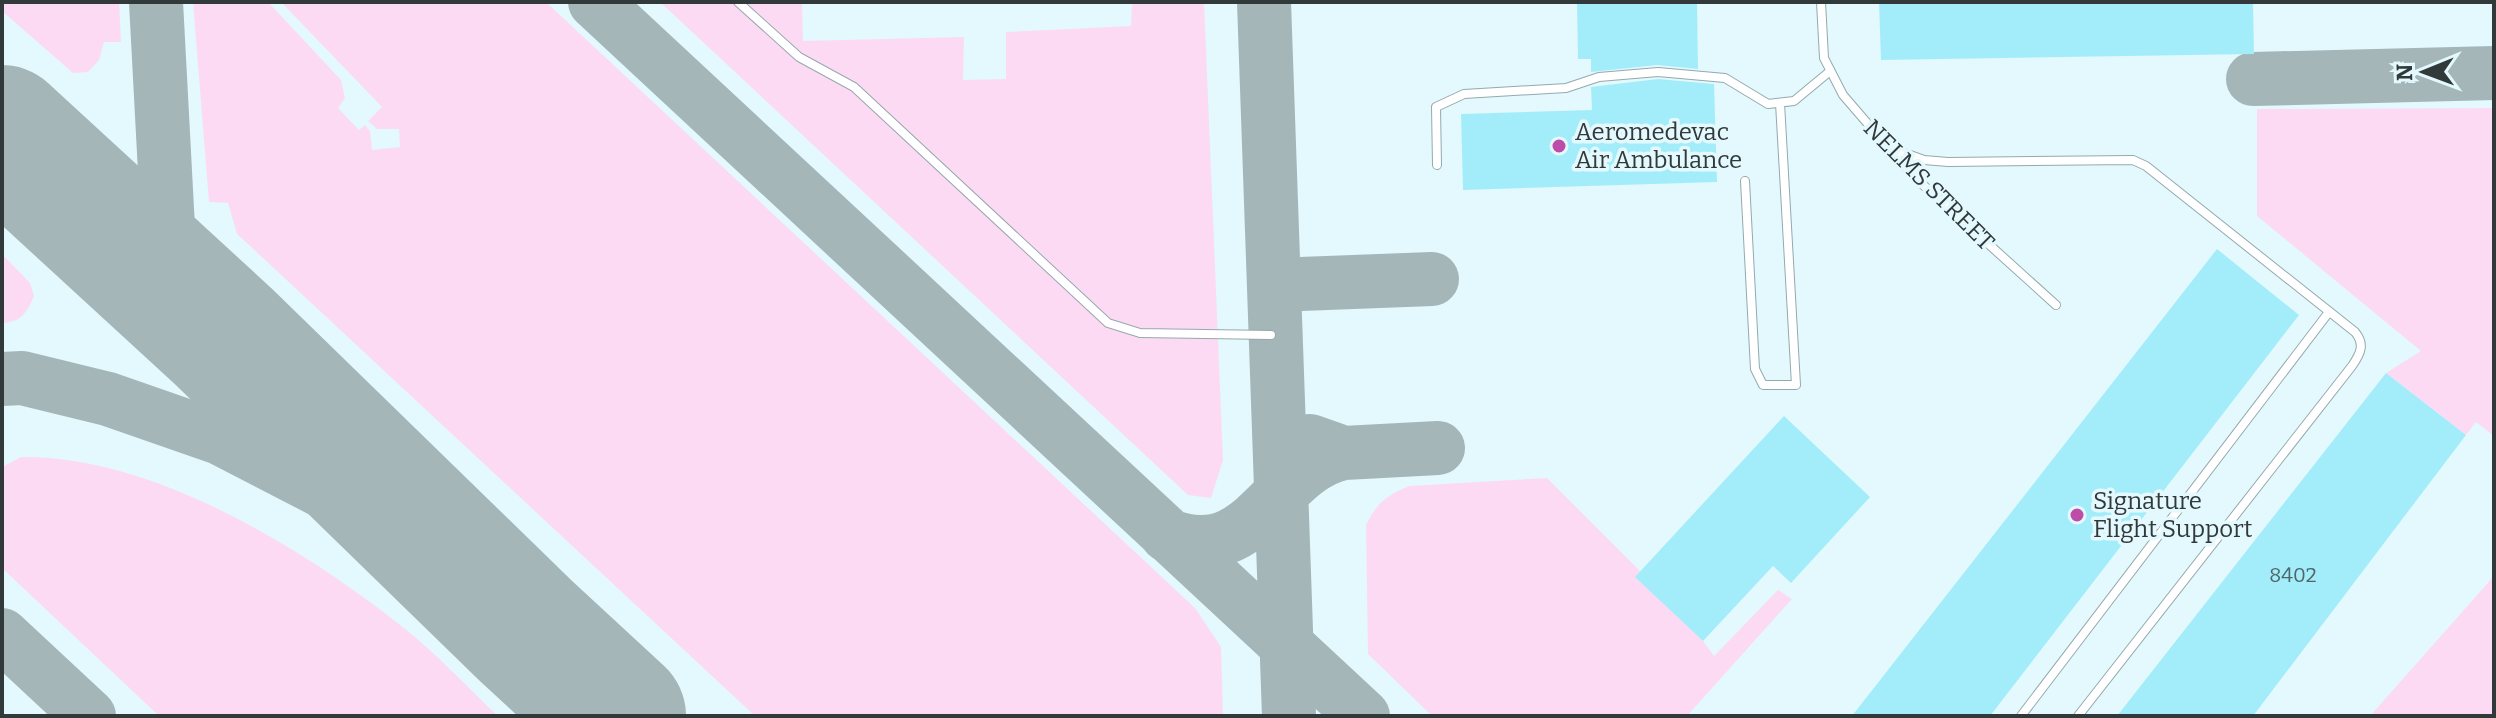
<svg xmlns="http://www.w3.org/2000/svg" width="2496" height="718" font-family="Bitter,serif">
<rect width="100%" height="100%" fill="#e3f9fd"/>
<path fill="#fddaf4" d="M2 2H119L121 42H104L99 60 88 72 73 73 2 11Z
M193 2H268L341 80 345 98 338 108 359 130 365 125 370 131 372 150 400 147 399 129H377L368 121 382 107 281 2H546L1195 608 1221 647 1223 716H755L249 245 237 234 228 203 209 202Z
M660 2H802L803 41 964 37 963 80 1006 79V32L1131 26 1132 2H1204L1223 460 1211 498 1188 495Z
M2494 108V436L2476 422 2466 435 2386 373 2421 351 2257 216V109Z
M2 254 30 283 34 296C27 313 21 322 2 323Z
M21 457C153 455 304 549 404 628 437 654 467 687 498 716H159L2 568V467Z
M1547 478 1640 571 1636 577 1703 641 1714 656 1778 590 1792 599 1687 716H1432L1368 654 1366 525C1376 504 1387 495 1409 486Z
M2494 576V716H2370Z"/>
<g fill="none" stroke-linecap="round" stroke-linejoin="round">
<path stroke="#a4b6b8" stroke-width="54" d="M156 2 168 228C178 270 198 303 224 337
M595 2 1363 716
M1264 2 1289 716
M2253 79 2494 73
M1274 285 1432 279
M2 379 22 378 108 399 220 438 338 499 526 631
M1310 441 1344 453 1438 448
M1167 535C1255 570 1273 467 1344 453
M2 635 89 716"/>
<path stroke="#a4b6b8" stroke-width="136" d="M2 133 224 337 526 631 618 716"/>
</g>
<path fill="#a3edfa" d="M1577 2H1697L1698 69 1657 65 1591 72V59H1578Z
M1879 2H2253L2254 54 1881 60Z
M1658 79 1714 84 1717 182 1463 190 1461 114 1592 110 1591 87Z
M2217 249 2299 315 1990 716H1852Z
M2386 373 2466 435 2253 716H2117Z
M1784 416 1870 497 1791 583 1773 566 1703 641 1635 577Z"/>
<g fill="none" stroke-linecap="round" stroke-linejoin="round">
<defs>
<path id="lane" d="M738 2 799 57 854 87 1108 323 1140 333 1271 335
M1821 2 1824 58 1843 95 1911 174 2056 305
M1888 147 1924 160 1948 162 2133 160 2146 166 2355 332C2365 344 2361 353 2352 366L2078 716
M1437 165 1436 107 1464 94 1566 88 1599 77 1658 72 1725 78 1768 104 1794 101 1829 72
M1745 181 1755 369 1763 385H1796L1780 103
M2021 716 2329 312"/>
</defs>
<use href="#lane" stroke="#95a9ad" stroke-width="10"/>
<use href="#lane" stroke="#fff" stroke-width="8"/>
</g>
<g fill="#bd4da9" stroke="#e3f9fd" stroke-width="3">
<circle cx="1559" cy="146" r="8"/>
<circle cx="2077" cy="515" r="8"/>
</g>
<g text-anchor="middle" stroke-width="7" stroke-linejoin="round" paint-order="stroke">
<g font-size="20" fill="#4e666a">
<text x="2293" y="582">8402</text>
</g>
<g font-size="24" fill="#31393a" stroke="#e3f9fd" text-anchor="start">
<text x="1575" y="140">Aeromedevac<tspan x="1575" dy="28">Air Ambulance</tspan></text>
<text x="2093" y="509">Signature<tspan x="2093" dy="28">Flight Support</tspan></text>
</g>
<g font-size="24" fill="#31393a" stroke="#e3f9fd">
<text transform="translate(1929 185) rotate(45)" y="8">NELMS STREET</text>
</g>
</g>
<rect width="2496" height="718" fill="none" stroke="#31393a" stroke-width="8"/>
<g transform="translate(2424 72) rotate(269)" stroke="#e3f9fd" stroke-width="6" paint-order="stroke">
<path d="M0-6L14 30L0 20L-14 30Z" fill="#31393a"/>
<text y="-12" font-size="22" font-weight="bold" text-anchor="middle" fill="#31393a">N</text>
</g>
</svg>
